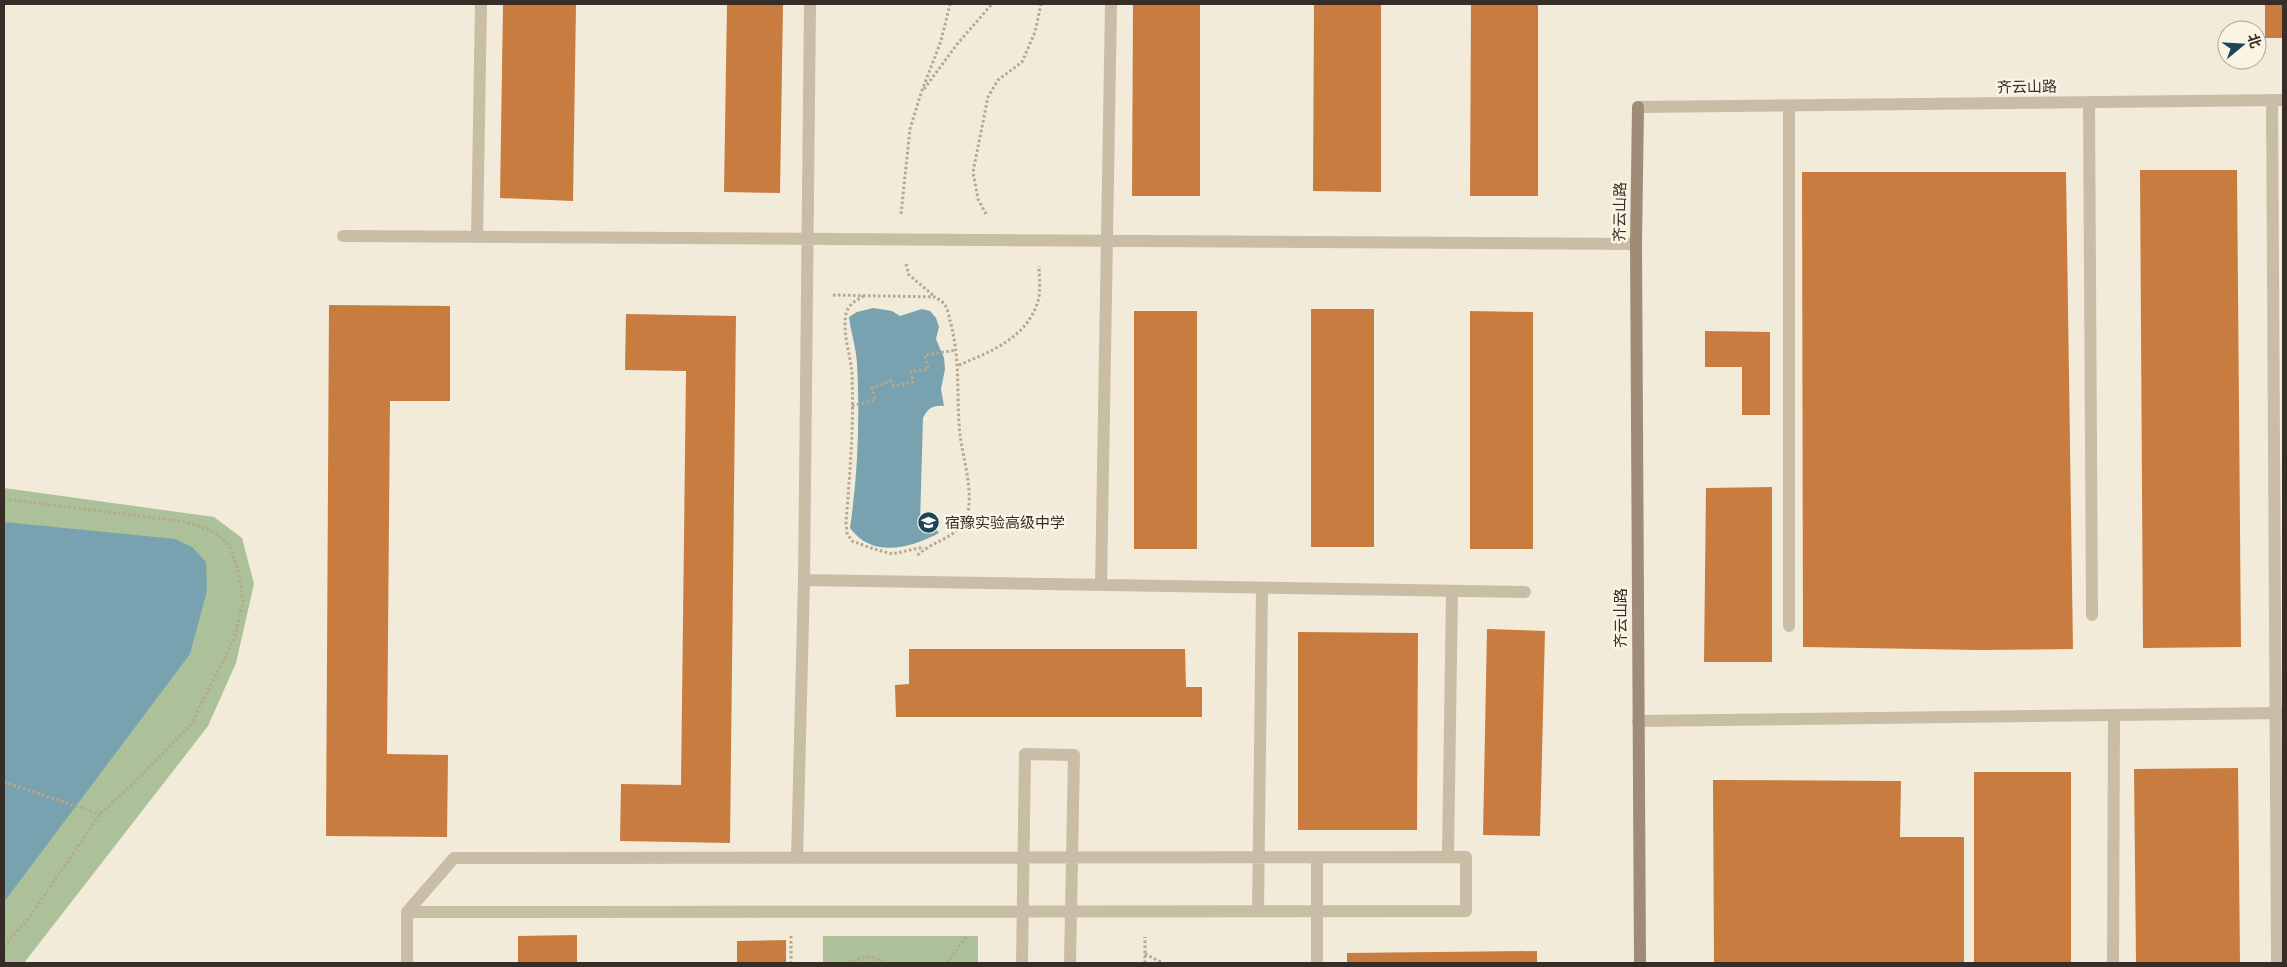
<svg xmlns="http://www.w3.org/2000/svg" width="2287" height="967" font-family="'Nunito Sans','Noto Sans SC',sans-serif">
<rect width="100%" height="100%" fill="#f2ebd9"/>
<path fill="#acc199" d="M4 488 214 517 242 538 254 584 236 663 208 726 24 963H4Z
M823 936H978V963H823Z"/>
<path fill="#78a2af" d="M873 308 892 311 900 316 922 309 930 311 936 318 939 327 936 339 944 358 945 369 941 389 944 406C933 405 928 408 923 418L920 522 936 529 939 533C910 548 873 559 850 528 858 474 860 417 857 363 856 347 851 333 849 317L857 312Z
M4 522 175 539 192 547 206 562 207 591 190 654 4 902Z"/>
<path fill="#c87c40" d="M503 4H576L573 201 500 198Z
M727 4H783L780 193 724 192Z
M1133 4H1200V196H1132Z
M1314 4H1381V192L1313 191Z
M1471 4H1538V196H1470Z
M2265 4H2283V38H2265Z
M2140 170H2237L2241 647 2143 648Z
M1802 172H2066L2073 649 1979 650 1803 647Z
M329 305 450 306V401H390L387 754 448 755 447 837 326 836Z
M1311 309H1374V547H1311Z
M1134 311H1197V549H1134Z
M1470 311 1533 312V549H1470Z
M626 314 736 316 730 843 620 841 621 784 681 785 686 371 625 370Z
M1705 331 1770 332V415H1742V367H1705Z
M1772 487V662H1704L1706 488Z
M1487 629 1545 631 1540 836 1483 835Z
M1298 632 1418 633 1417 830H1298Z
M909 649H1185L1186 687H1202V717H896L895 685 909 684Z
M2238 768 2240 963H2136L2134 769Z
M1974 772H2071V963H1974Z
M1713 780 1901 781 1900 837H1964V963H1714Z
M577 935V963H518V936Z
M786 940V963H737V941Z
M1537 951V963H1347V953Z"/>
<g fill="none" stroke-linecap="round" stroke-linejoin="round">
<path stroke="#b6a78f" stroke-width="3" stroke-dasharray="2.5 2.5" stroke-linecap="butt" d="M924 89 958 43 992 4
M901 214 910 129 921 93 941 41 950 4
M986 214 978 199 973 172 988 97 998 80 1022 62 1035 32 1041 4
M906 264 909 275 934 296
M833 295 935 297C938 299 942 301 944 304 948 308 949 316 950 321 961 359 956 397 960 435 963 458 975 496 966 518 957 539 930 541 916 557
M864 296C856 300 848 305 846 314 842 334 851 355 852 375 854 424 850 473 846 522L847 533 852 541 871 548 892 554 924 547
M959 365C990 352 1027 338 1038 301 1041 291 1039 277 1039 266
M852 406 875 400 872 388 891 381 894 386 913 382 911 372 928 369 925 355 956 350
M4 499 186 522 215 532 230 547 237 566 243 601 234 639 191 724 143 774 100 814 31 915 4 947
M4 782 100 814
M791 936V963
M1145 954 1163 963
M848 963C860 958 872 953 884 963
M947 963 966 937
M1145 963V937"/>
<path stroke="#cabda5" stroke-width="12" d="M2272 101 2277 963
M2089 103 2092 615
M343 236 1636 244
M477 237 481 4
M804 580 1525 592
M1101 585 1111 4
M1789 626V106
M1448 857 1452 591
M1466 857V911L407 912 454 858Z
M797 858 804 580 810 4
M1258 911 1262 588
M407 912V963
M1022 963 1025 754 1074 755 1070 963
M1317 963V858
M2113 963 2114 715"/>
<path stroke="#cabda5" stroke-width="12" d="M1638 107 2283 100
M1638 721 2283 713"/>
<path stroke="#9e8c76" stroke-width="12" d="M1638 107 1636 244 1640 963"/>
</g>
<defs>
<symbol id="school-disc" viewBox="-11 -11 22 22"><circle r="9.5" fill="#1b4858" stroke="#faf4e5"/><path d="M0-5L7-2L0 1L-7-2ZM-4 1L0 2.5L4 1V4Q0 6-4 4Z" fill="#fff"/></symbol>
</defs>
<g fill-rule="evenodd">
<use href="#school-disc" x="916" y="510" width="25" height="25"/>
</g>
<g text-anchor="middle" stroke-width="5" stroke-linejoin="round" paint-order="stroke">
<g font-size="15" fill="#362e26" stroke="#faf4e5">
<text transform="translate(2027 87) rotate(-1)" y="5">齐云山路</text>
<text transform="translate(1620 212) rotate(-89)" y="5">齐云山路</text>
<text transform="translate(1621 618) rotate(-90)" y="5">齐云山路</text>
</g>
<g font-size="15" fill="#362e26" stroke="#faf4e5" text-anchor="start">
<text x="945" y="528">宿豫实验高级中学</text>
</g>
</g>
<rect width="2287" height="967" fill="none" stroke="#362e26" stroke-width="10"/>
<g transform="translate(2242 45) rotate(72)"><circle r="24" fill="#faf4e5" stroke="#aca599"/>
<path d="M0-4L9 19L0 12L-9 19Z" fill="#1b4858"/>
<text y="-8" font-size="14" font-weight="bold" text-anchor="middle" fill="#362e26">北</text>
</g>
</svg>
